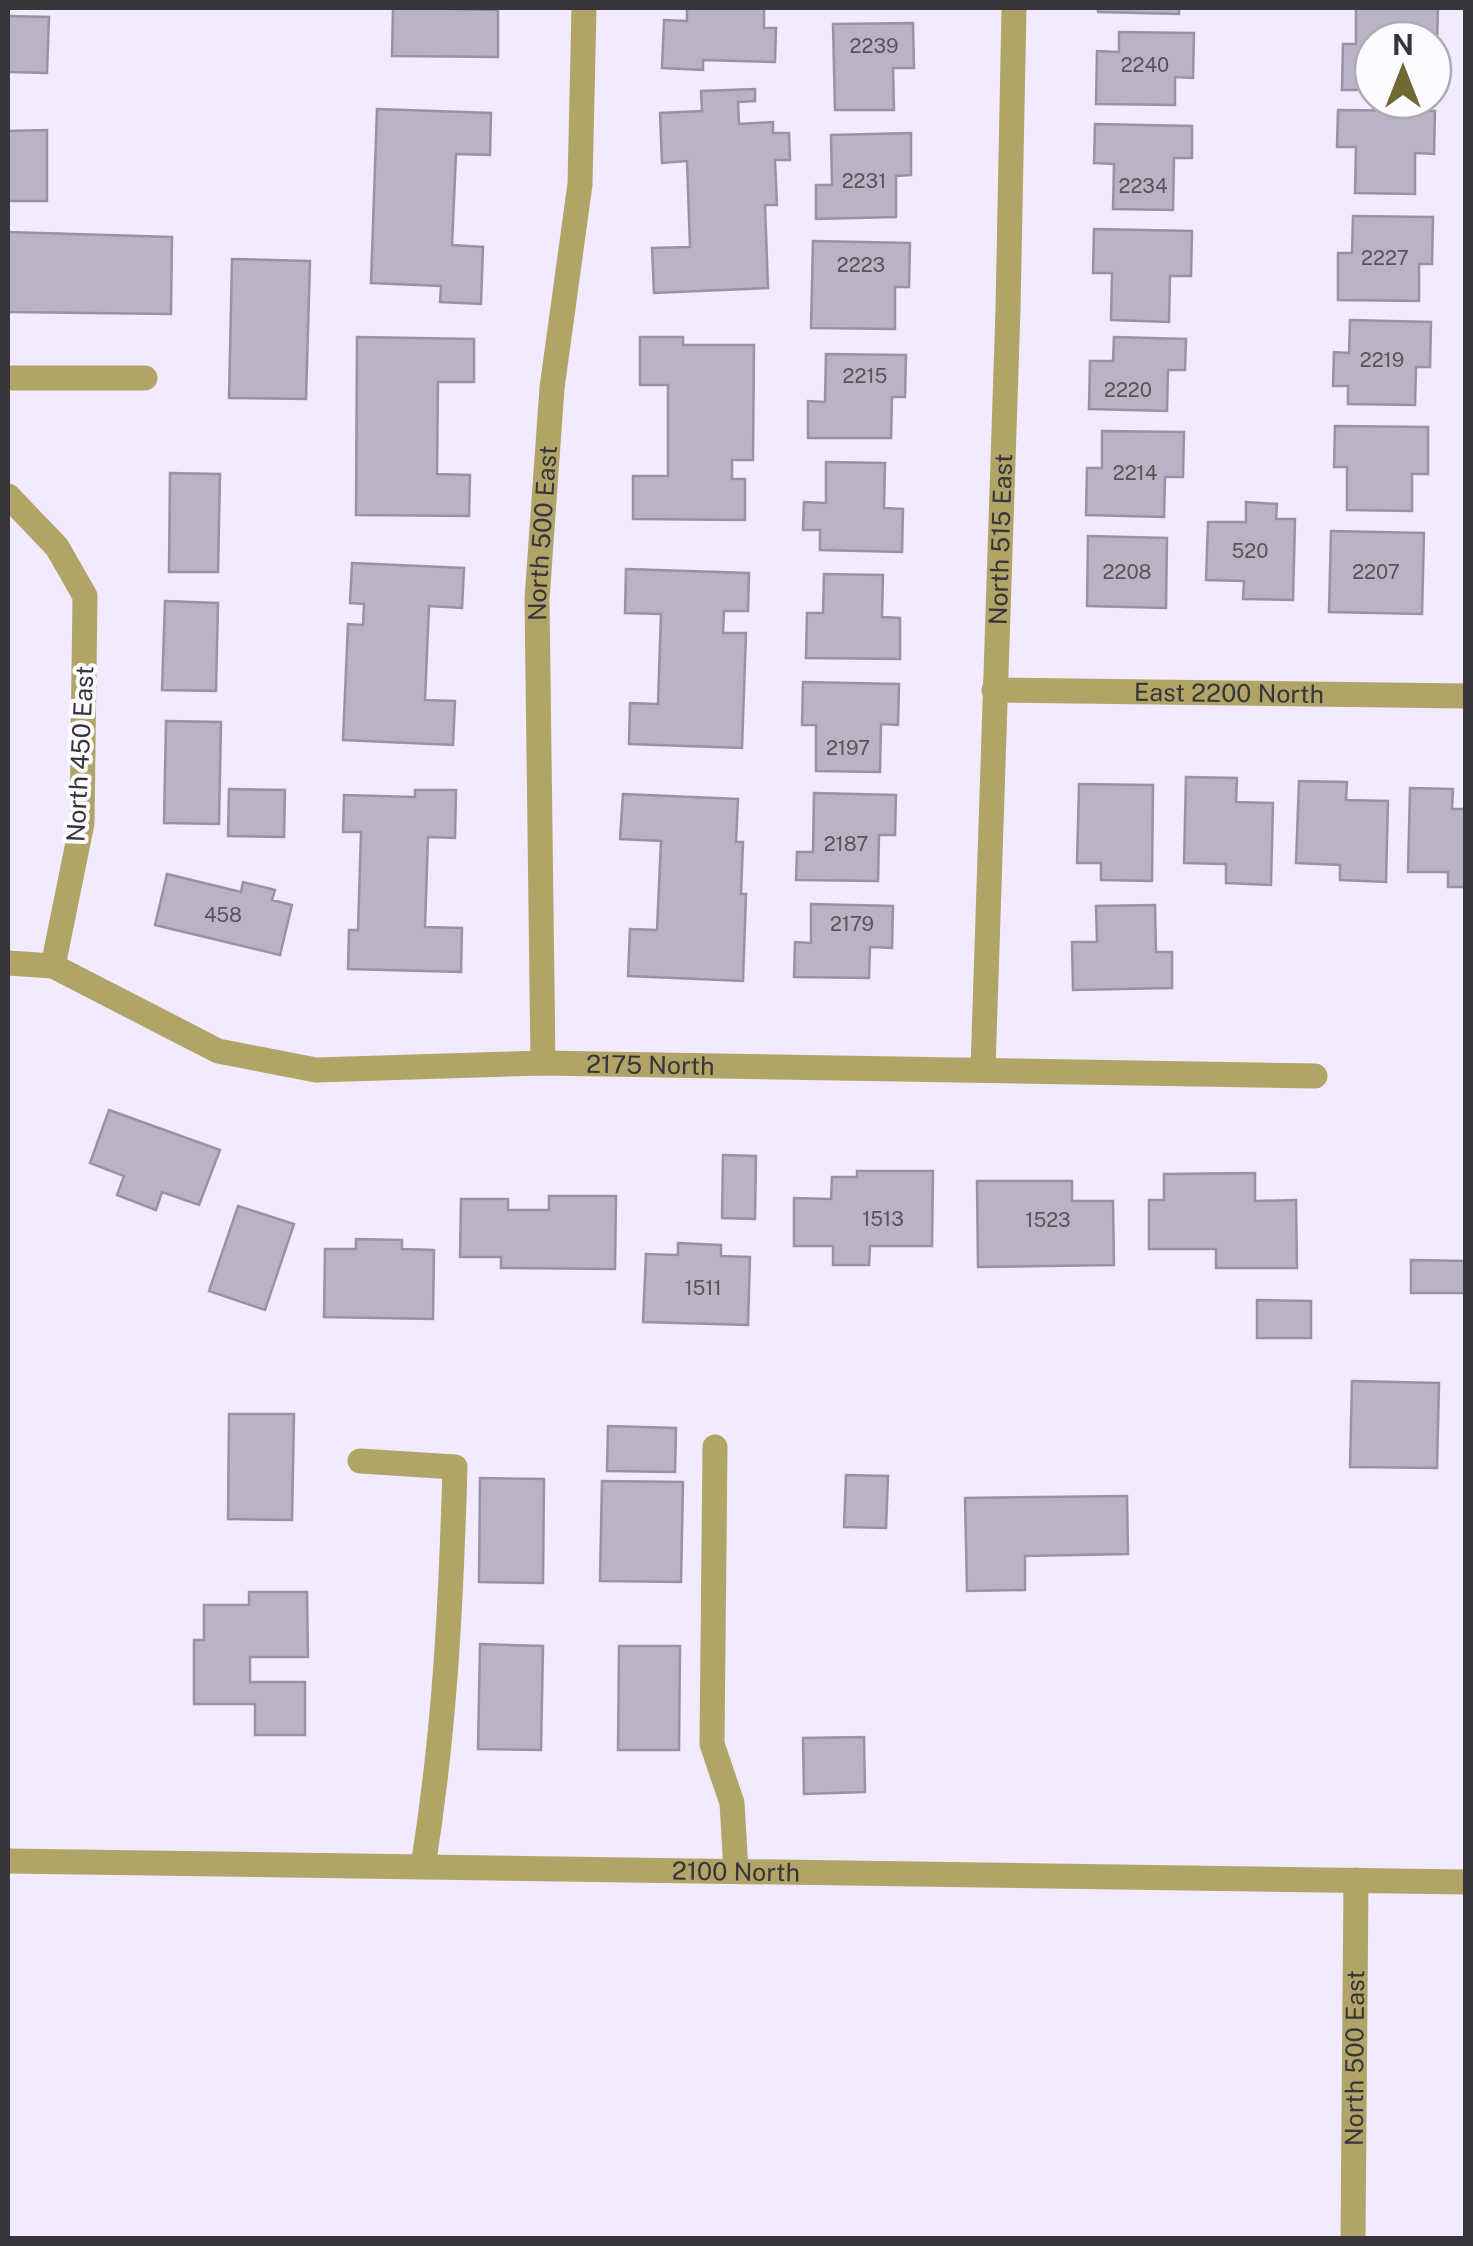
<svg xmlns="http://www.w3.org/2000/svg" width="1473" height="2246" font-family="'Public Sans',sans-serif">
<rect width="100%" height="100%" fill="#f2eafe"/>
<path fill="#bab3c5" stroke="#9992a4" stroke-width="2.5" d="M393 8 498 10V57L392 56Z
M687 8H764V28H776L775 62 703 60V70L662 68 664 20 687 21Z
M1098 8H1179V14L1098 12Z
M1356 8H1438L1437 45H1433V40H1373V90H1342L1343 44H1356Z
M8 16 49 17 47 73 8 72Z
M913 23 914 68H893L894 110H835L833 24Z
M1119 32 1194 33 1193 78 1175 77V105L1096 104 1097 51 1119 52Z
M755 89V101L738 102 739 124 773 122V133H789L790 160H775L777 205H765L768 288 654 293 652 248 690 247 687 161 662 163 660 113 702 111 701 91Z
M377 109 491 113 490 155 456 154 452 245 483 247 481 304 440 302 441 286 371 283Z
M1338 110 1435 111 1434 154 1415 153V194L1355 193 1356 147H1337Z
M1095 124 1192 126V158H1174L1173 210 1113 209 1114 164 1094 163Z
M47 130V201H8V131Z
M911 133V175L896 176V217L816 219V185H832L831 135Z
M1353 216 1433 217 1432 264H1419V301L1338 300V253H1352Z
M1094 229 1192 231 1191 276H1170L1169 322 1111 320 1112 273H1093Z
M8 232 172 237 171 314 8 312Z
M813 241 910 243 909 287H895V329L811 328Z
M232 259 310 261 306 399 229 398Z
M1350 320 1431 322 1430 367H1416L1415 405 1348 404V386H1333L1334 352 1349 353Z
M357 337 474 339V382H438L437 474 470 475 469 516 356 515Z
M640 337H683V345H754L753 460H732V479H745V520L633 519V476H668V385H640Z
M1114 337 1186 339 1185 370H1168L1167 411 1089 409 1090 361H1113Z
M826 354 906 355 905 397H892L891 438H808V401L825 402Z
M1335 426 1428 427V474H1412V511L1347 510V467H1334Z
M1102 431 1184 432 1183 477H1165L1164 517 1086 515 1087 468H1102Z
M826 462 885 463 884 508 903 509 902 552 820 550V530H803L804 502 826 503Z
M170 473 220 474 218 572H169Z
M1246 502 1277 504 1276 519H1295L1293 600 1243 599 1244 581 1206 580 1208 522H1246Z
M1331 531 1424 533 1422 614 1329 612Z
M1088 536 1167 538 1166 608 1087 606Z
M352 563 464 568 462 608 429 606 425 700 455 701 453 745 343 740 348 624 363 625 364 604 350 603Z
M626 569 749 573 748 611H724L723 633H746L742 748 629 744 630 703 658 704 661 614 625 613Z
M824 574 883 575 882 617 900 618V659L806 658 807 613H823Z
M165 601 218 603 216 691 162 690Z
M803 682 899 684 898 725 881 724 880 772 816 771V725H802Z
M166 721 221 722 219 824 164 823Z
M1186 777 1237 778 1236 802 1273 803 1271 885 1226 883V864L1184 863Z
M1299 781 1347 782 1346 800 1388 801 1386 882 1340 880V865L1296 863Z
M1079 784 1153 785 1152 881 1101 880V863H1077Z
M1410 788 1453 789 1452 809H1466V887H1448V872H1408Z
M229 789 285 790 284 837 228 836Z
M415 790H456L455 838 428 837 425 927 462 928 461 972 348 969 349 930H358L361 832H343L344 795 415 797Z
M814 793 896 795 895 835H879L878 881 796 880 797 852H813Z
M623 794 738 799 736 842H743L741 894H746L743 981 628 976 630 929 657 930 661 841 620 839Z
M167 874 241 892 243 882 275 890 272 900 292 905 280 955 155 925Z
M811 904 893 906 892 948 870 947 869 978 794 977 795 942 811 943Z
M1155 905 1156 952H1172V988L1073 990 1072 942H1097L1096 906Z
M109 1110 220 1150 199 1205 162 1192 156 1210 117 1195 124 1176 90 1163Z
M723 1155 756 1156 755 1219 722 1218Z
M857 1171H933L932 1246H870L869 1265H833V1246H794V1198L831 1199 832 1177H857Z
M1255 1173V1201L1296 1200 1297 1268H1216V1249H1149V1200H1164V1174Z
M977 1181H1072V1201H1113L1114 1265 978 1267Z
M549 1196H616L615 1269 501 1268V1257H460L461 1199H508V1210H549Z
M238 1206 294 1224 265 1310 209 1291Z
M356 1239 402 1240V1249L434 1250 433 1319 324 1317 325 1249H356Z
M678 1243 721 1245V1256L750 1257 748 1325 643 1322 646 1254 678 1255Z
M1411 1260 1466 1261V1293H1411Z
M1257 1300 1311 1301V1338H1257Z
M1352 1381 1439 1383 1437 1468 1350 1467Z
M229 1414H294L292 1520 228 1519Z
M608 1426 676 1428 675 1472 607 1471Z
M846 1475 888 1476 886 1528 844 1527Z
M480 1478 544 1479 543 1583 479 1582Z
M602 1481 683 1482 681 1582 600 1581Z
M1127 1496 1128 1554 1025 1556V1590L967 1591 965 1498Z
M249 1592H307L308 1657H250V1682H305V1735H255V1704H194V1640H204V1605H249Z
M480 1644 543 1646 541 1750 478 1749Z
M619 1646H680L679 1750H618Z
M864 1737 865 1792 804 1794 803 1738Z"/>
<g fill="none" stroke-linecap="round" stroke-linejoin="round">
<g stroke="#b0a466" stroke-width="25">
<path d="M8 378H145"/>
<path d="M8 496 57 547 85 596 82 823 53 966"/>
<path id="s1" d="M994 690 1466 696"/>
<path id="s2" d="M8 963 53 966 218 1051 316 1070 543 1063 1315 1076"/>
<path id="s3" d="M543 1063 537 599 552 388 580 184 584 8"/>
<path id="s4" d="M983 1069 1008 309 1014 8"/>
<path d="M715 1447 712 1744 732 1803 736 1871"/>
<path d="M360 1461 455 1467C451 1604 445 1730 423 1866"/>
<path id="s5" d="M8 1861 1466 1882"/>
<path id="s6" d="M1353 2238 1356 1880"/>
</g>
</g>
<g text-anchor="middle" stroke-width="8" stroke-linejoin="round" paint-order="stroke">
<g font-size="20" fill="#58545e">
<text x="874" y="53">2239</text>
<text x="1145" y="72">2240</text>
<text x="864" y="188">2231</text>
<text x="1143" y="193">2234</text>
<text x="1385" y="265">2227</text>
<text x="861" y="272">2223</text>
<text x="1382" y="367">2219</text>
<text x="865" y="383">2215</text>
<text x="1128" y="397">2220</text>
<text x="1135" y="480">2214</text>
<text x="1250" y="558">520</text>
<text x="1127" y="579">2208</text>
<text x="1376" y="579">2207</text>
<text x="848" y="755">2197</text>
<text x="846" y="851">2187</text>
<text x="223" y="922">458</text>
<text x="852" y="931">2179</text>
<text x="883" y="1226">1513</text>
<text x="1048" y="1227">1523</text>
<text x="703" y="1295">1511</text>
</g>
<g font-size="25" fill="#37343c" stroke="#fcfbff">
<text dy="9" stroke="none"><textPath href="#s3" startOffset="530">North 500 East</textPath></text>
<text dy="9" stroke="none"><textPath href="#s4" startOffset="530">North 515 East</textPath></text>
<text dy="9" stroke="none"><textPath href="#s1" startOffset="235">East 2200 North</textPath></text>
<text transform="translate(80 754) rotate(-87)" y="9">North 450 East</text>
<text dy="9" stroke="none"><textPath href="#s2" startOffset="665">2175 North</textPath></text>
<text dy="9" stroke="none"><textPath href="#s5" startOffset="728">2100 North</textPath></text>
<text dy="9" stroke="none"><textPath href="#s6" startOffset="180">North 500 East</textPath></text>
</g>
</g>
<rect width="1473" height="2246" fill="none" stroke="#37343c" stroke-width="20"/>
<g transform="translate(1403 70)"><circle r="48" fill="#fcfbff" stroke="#adabb1" stroke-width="2.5"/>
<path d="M0-8L18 38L0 25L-18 38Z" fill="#726834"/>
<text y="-15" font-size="28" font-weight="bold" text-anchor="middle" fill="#37343c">N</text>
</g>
</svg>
